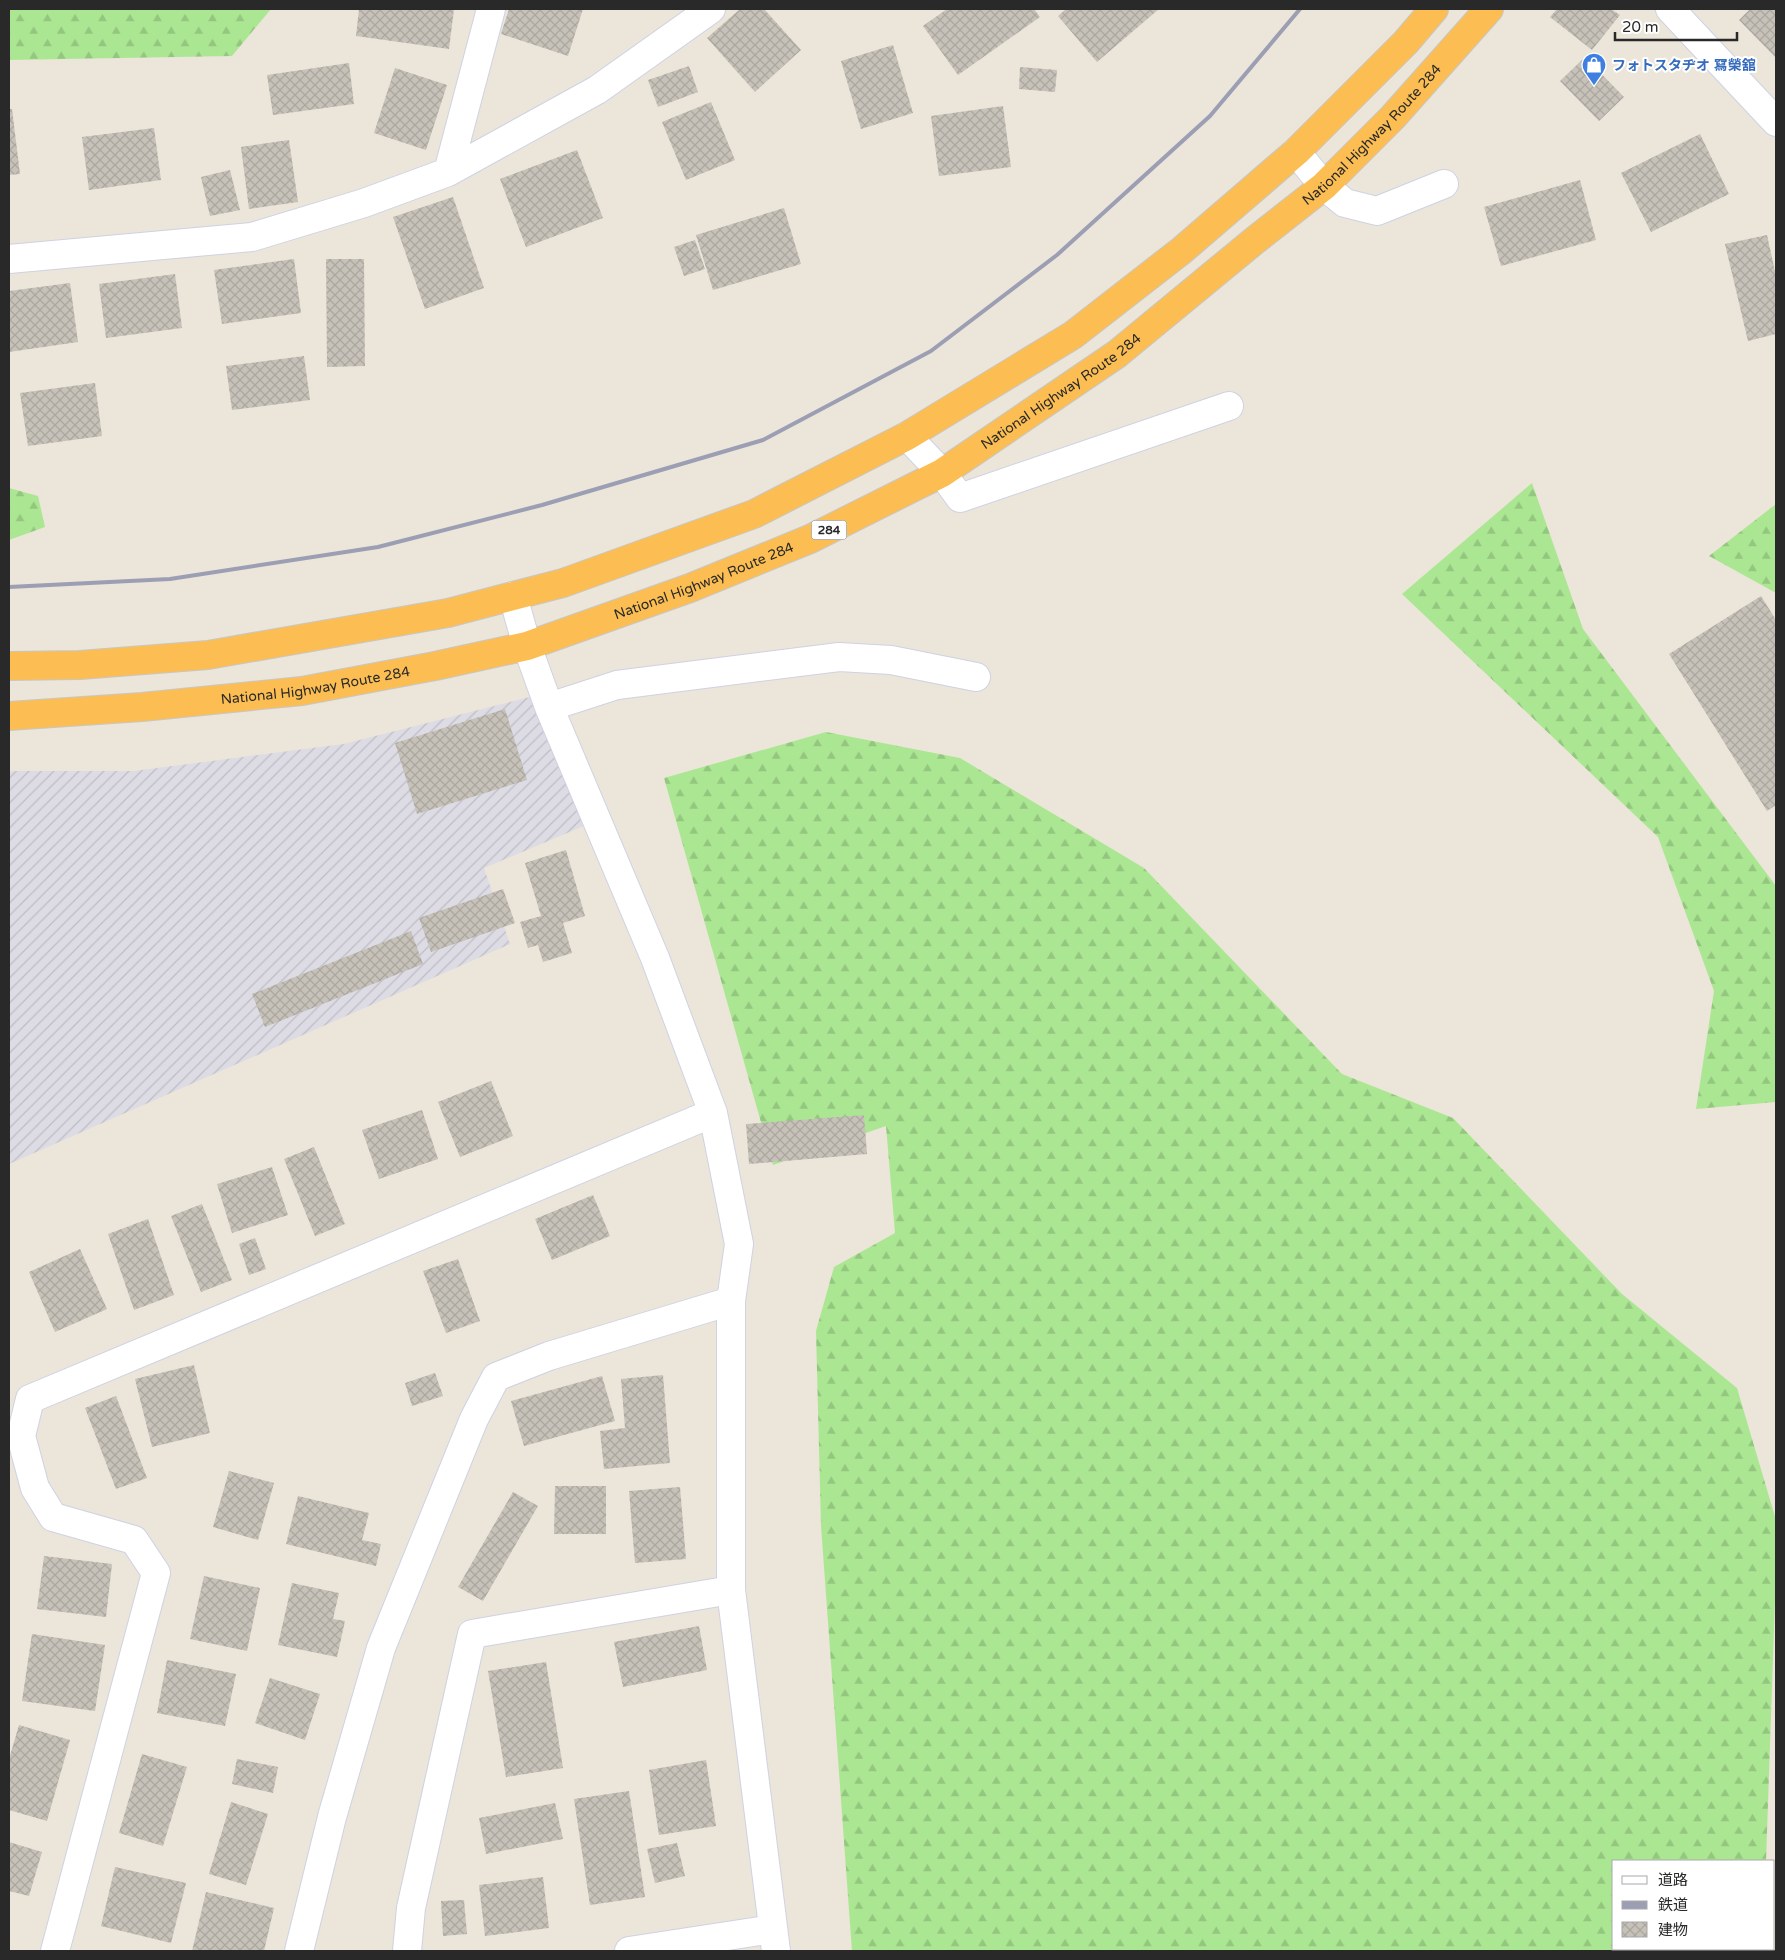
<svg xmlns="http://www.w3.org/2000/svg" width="1785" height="1960" font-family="'Varela Round','Noto Sans JP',sans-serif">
<defs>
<pattern id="industrial-furrows" width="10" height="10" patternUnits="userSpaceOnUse" patternTransform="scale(1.25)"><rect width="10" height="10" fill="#dddbe4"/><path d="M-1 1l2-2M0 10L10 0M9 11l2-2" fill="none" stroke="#bebcc4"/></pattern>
<pattern id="forest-firs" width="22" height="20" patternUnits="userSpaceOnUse" patternTransform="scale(1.25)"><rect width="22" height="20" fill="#abe792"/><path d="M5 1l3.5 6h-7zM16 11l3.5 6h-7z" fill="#93c67e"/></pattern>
<pattern id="building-cross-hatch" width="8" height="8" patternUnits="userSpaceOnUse" patternTransform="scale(1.25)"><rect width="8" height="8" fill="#c7c2b9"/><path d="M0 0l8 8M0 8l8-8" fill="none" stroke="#aba79f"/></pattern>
</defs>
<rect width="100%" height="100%" fill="#ece5d9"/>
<path fill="url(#industrial-furrows)" d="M534 696 586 825 484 868 510 944 9 1164V771H134L344 744Z"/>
<path fill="url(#forest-firs)" d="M9 9H271L232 56 9 60Z
M1532 483 1583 629 1776 886V1102L1696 1109 1714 991 1658 837 1402 594Z
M9 488 38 496 45 527 9 540Z
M1776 504V593L1709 556Z
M826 732 960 758 1144 868 1342 1074 1453 1118 1622 1294 1737 1388 1776 1520V1572L1766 1861H1614V1949H1689L1687 1951H852L821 1526 816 1331 834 1267 895 1233 886 1126 773 1165 664 778Z"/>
<path fill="url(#building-cross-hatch)" d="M359 9H454L449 49 356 36Z
M509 9H583L568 56 501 34Z
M740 9H764L801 50 755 92 707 38Z
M947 9H1034L1040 17 958 75 923 26Z
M1066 9H1159L1097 62 1058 16Z
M1557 9H1611L1620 15 1592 50 1550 17Z
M1750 9H1776V58L1739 20Z
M893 45 913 113 861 129 841 61Z
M1585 57 1624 97 1599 121 1560 81Z
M349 63 354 104 273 115 267 75Z
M689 66 698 92 658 107 648 80Z
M1020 67 1057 70 1055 92 1019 89Z
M395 68 447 85 426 150 374 133Z
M711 102 735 160 686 180 662 122Z
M1003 106 1011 167 939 176 931 116Z
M9 109H12L20 174 9 175Z
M154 128 161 180 89 190 82 137Z
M1700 134 1729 194 1651 232 1621 173Z
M289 140 298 202 249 209 241 147Z
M577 150 603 218 526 247 500 179Z
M230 170 240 210 210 216 201 177Z
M1580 180 1596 240 1501 266 1484 207Z
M453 197 484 288 425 309 393 217Z
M784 208 801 264 713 290 696 235Z
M1767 235 1776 276V334L1748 341 1725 244Z
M695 240 705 269 684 276 674 247Z
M294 259 301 313 222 324 214 270Z
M326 259H364L365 366 327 367Z
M175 274 182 328 106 338 99 284Z
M70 283 78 342 9 352V291Z
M304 356 310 400 232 410 226 366Z
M95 383 102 436 28 446 20 393Z
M1761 596 1776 620V805L1767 811 1669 654Z
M505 709 527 780 417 814 395 743Z
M566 850 585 916 563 923 572 953 543 962 538 945 528 948 520 922 541 916 525 863Z
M503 889 515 923 431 952 419 918Z
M411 931 423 964 265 1027 252 994Z
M491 1081 513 1136 460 1157 438 1102Z
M422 1110 438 1159 379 1179 362 1130Z
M864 1115 867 1154 749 1164 746 1124Z
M314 1147 345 1224 315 1236 284 1159Z
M272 1167 288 1215 232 1233 217 1184Z
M593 1195 610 1236 552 1260 535 1219Z
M202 1204 232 1280 201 1292 171 1216Z
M148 1219 174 1295 134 1310 108 1234Z
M255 1238 266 1269 249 1275 239 1244Z
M80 1249 107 1309 55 1332 29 1272Z
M458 1259 480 1321 446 1333 423 1271Z
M194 1365 210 1433 152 1447 135 1379Z
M435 1373 443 1396 412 1406 405 1383Z
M663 1375 670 1463 604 1469 600 1431 625 1428 621 1379Z
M602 1376 615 1421 524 1446 511 1401Z
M116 1396 147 1478 116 1489 85 1408Z
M229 1471 274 1483 258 1540 213 1527Z
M555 1486H606V1534H554Z
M680 1487 686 1559 635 1563 629 1491Z
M513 1492 538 1506 483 1601 458 1587Z
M298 1496 369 1513 362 1540 381 1544 376 1566 286 1544Z
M44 1556 112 1564 106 1617 37 1609Z
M204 1576 260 1588 247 1651 190 1639Z
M292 1583 339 1593 333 1619 345 1621 337 1657 278 1645Z
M699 1626 707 1670 623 1687 614 1642Z
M32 1634 105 1645 95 1711 22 1701Z
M167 1660 236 1674 225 1726 157 1713Z
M546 1662 563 1768 506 1777 488 1671Z
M270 1678 320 1694 305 1740 255 1723Z
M19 1725 70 1740 47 1821 9 1810V1759Z
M142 1754 187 1767 163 1846 119 1833Z
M237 1759 278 1767 273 1793 232 1784Z
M706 1760 716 1826 659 1835 649 1770Z
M629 1791 645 1897 590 1905 574 1799Z
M231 1802 268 1814 246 1885 209 1874Z
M555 1803 563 1839 486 1854 479 1818Z
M9 1842 42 1852 29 1896 9 1891Z
M677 1843 685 1876 655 1883 647 1849Z
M115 1867 186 1883 171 1943 101 1926Z
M543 1877 549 1928 485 1936 479 1885Z
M206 1892 274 1908 264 1951H192Z
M464 1900 467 1934 443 1936 441 1901Z"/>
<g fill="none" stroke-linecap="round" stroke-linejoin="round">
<defs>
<path id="minor" d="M1670 9 1776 122
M1296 152 1324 186 1345 203 1377 211 1444 184
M448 172 491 9
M9 259 252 237 364 203 448 172 597 90 711 9
M907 436 942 473 960 498 1229 406
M513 596 527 646 549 707 655 958 713 1113 739 1244 731 1301V1590L776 1951
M549 707 617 685 839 657 891 660 976 677
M55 1951 156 1573 134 1540 53 1517 35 1488 21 1436 30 1399 713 1113
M299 1951 332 1817 381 1648 474 1419 496 1377 549 1356 731 1301
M407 1951 411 1908 472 1634 731 1590
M629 1951 773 1929"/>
<g id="trunk">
<path d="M9 666 80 665 208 655 448 613 563 583 754 514 907 436 1073 335 1181 251 1296 152 1406 42 1434 9"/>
<path id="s1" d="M9 716 142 707 302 691 435 666 527 646 690 588 810 539 942 473 1117 354 1254 241 1324 186 1393 117 1489 9"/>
</g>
</defs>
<use href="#minor" stroke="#ced2e3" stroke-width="30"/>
<use href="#trunk" stroke="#c7c7c7" stroke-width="30"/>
<use href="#minor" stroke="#fff" stroke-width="28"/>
<use href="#trunk" stroke="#fcbe52" stroke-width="28"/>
<path stroke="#9c9eb4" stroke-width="4" d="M9 587 170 579 378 547 542 505 763 440 931 351 1057 255 1210 116 1300 9"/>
</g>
<defs>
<symbol id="shop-pin" viewBox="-11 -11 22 30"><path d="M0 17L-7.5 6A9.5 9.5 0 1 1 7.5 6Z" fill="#3f7fe0" stroke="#fff"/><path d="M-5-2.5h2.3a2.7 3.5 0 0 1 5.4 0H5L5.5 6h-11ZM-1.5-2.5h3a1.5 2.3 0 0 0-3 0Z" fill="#fff"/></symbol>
</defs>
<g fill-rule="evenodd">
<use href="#shop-pin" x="1580" y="51" width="28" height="38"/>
</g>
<g text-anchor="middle" stroke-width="4" stroke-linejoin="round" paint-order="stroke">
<rect fill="#fff" stroke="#696969" stroke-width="1" x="811.5" y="520.5" width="35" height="19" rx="4"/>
<g font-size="12" font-weight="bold" fill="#292929">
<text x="829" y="534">284</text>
</g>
<g font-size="14" font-weight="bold" fill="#366cbe" stroke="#fff" text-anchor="start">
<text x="1612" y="70">フォトスタヂオ 冩榮舘</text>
</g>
<g font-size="14" fill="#292929" stroke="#fff">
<text dy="5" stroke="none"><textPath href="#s1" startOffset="1522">National Highway Route 284</textPath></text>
<text dy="5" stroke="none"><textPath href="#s1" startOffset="1118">National Highway Route 284</textPath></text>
<text dy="5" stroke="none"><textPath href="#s1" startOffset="712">National Highway Route 284</textPath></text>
<text dy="5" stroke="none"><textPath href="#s1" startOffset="308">National Highway Route 284</textPath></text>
</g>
</g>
<rect width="1785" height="1960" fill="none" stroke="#292929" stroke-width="20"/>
<rect x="1612" y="1860" width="162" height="90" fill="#ffffff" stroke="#a9a9a9"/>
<rect x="1622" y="1876" width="25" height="8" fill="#ffffff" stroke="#a9a9a9"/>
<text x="1658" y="1885" font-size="15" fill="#292929">道路</text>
<rect x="1622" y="1901" width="25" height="8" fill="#9c9eb4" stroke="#a9a9a9"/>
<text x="1658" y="1910" font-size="15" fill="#292929">鉄道</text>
<rect x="1622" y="1922" width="25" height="15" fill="url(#building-cross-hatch)" stroke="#a9a9a9"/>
<text x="1658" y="1935" font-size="15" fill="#292929">建物</text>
<path d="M1615 32v8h122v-8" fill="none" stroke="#292929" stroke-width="2.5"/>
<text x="1622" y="32" font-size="15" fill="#292929" stroke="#ffffff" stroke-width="4" paint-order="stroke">20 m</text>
</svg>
